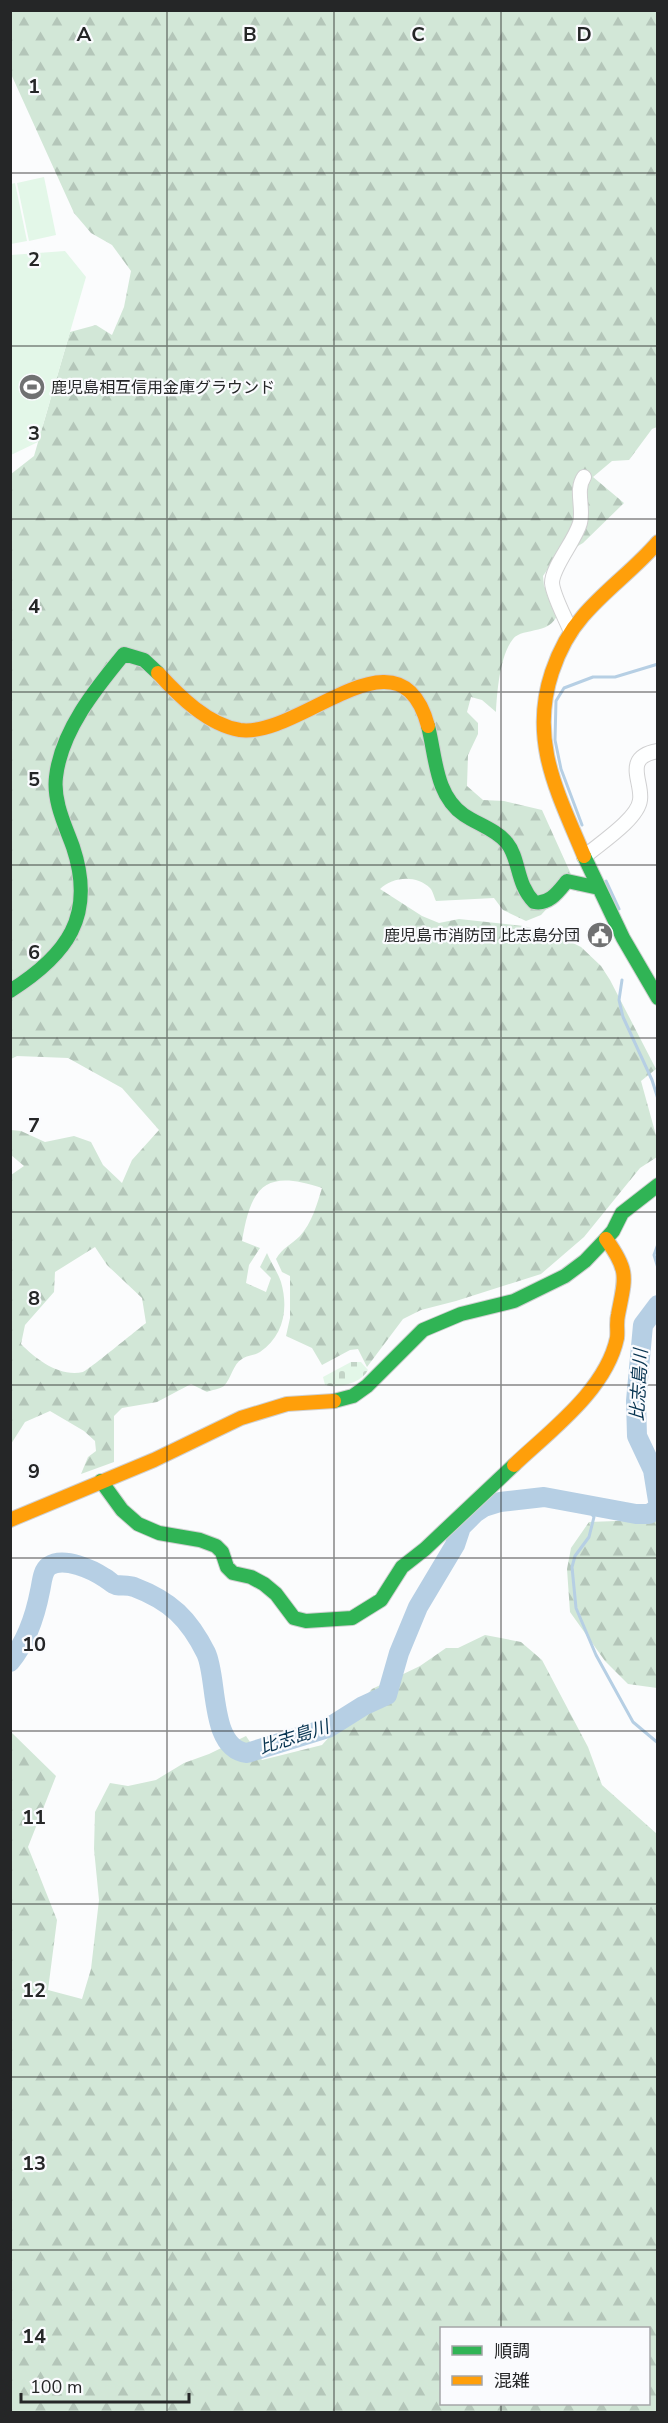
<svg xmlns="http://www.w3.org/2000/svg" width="668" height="2423" font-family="'Nunito Sans','Noto Sans JP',sans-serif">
<defs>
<pattern id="forest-firs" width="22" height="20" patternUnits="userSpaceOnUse" patternTransform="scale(1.5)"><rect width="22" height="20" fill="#d2e7d7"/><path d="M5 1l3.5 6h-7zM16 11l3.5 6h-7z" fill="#b4c6b9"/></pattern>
<pattern id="cemetery-stones" width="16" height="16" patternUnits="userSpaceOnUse" patternTransform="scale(1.5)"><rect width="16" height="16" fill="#e3f7e8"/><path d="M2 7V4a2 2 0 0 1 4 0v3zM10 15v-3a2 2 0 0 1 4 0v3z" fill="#c3d4c7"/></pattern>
</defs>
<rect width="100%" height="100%" fill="#fbfcfd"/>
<path fill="url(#forest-firs)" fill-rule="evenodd" d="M11 11H657V427L652 429 629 460 612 461 593 477 624 503 583 543 554 560 543 576 544 586 559 608C555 637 523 626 513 639 500 655 497 692 496 712L482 700 471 697 467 712 478 723V734L468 755 467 786 483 800 504 801 542 810 579 892 566 888 541 915 526 921 503 910 494 898 436 901C434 897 433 891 430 888 416 874 392 877 380 889L422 916 439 923 459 919 523 926 553 933 581 947 601 966 610 980 656 1069 641 1081 657 1139V1157L640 1168 584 1237 541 1274 456 1301 421 1310 403 1319 367 1367 358 1349 350 1350 322 1365 312 1348 286 1336 290 1318V1276L282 1272 276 1259C282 1248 292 1244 300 1236 312 1223 317 1204 322 1188 265 1169 251 1186 242 1241L260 1248 249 1265 246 1283 266 1292 271 1278 260 1267 267 1253C271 1263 278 1273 281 1282 289 1310 283 1336 260 1352 254 1356 247 1355 242 1359 233 1364 231 1379 224 1386 220 1389 211 1390 207 1392L191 1384 157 1402 122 1408 114 1416V1462L81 1474 88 1457 96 1451 95 1441 84 1431 50 1411 25 1422 11 1444V1175L24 1166 11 1155V1130L21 1131 45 1142 74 1136 91 1142 103 1165 122 1183 132 1160 159 1130 122 1088 68 1058 17 1056 11 1059V474L34 456 70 332 96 325 112 335 124 307 131 271 112 245 91 233 74 213 11 74ZM95 1247 107 1265 142 1298 146 1323C138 1329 87 1371 83 1372 59 1377 37 1360 21 1344L25 1325 54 1292 55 1272Z
M657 1515H658L657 1688 628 1684 605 1661 570 1612 567 1569 571 1548 589 1522 616 1521Z
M485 1635 521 1642 542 1660 588 1747 602 1785 657 1834V2412H11V1732L56 1776 28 1847 57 1920 48 1990 82 1999 91 1969 99 1900 94 1849 95 1812 110 1783 128 1786 156 1780 184 1763 209 1754 246 1736 262 1760 322 1745 372 1689 420 1666 446 1648H458ZM648 2328V2404H442V2328Z"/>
<path fill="url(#cemetery-stones)" d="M351 1362H361L368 1370C361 1383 339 1389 325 1385L323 1377Z"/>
<path fill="#e3f7e8" d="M44 177 56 235 29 241 17 183Z
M15 183 27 241 11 244V184Z
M65 251 86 277 38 442 11 455V255Z"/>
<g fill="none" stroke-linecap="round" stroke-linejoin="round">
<path stroke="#b6cfe4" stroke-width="3" d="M582 825 561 769 555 740 556 701 564 688 593 677H615L658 664
M606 881 619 909
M622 980 619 1000 623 1017 652 1080 658 1099
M658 1244 654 1255 658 1268
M586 1506 594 1517 589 1537 575 1556 572 1567 576 1608 596 1655 633 1722 658 1743"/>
<path stroke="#b6cfe4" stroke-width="20" d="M658 1305 643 1325 636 1401 637 1436 653 1470 658 1501
M10 1662C27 1641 35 1617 40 1591 42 1583 42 1571 49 1566 64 1556 93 1570 105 1578 109 1580 112 1584 116 1585 123 1586 128 1585 134 1587 171 1601 189 1619 206 1653 218 1678 209 1749 247 1753L328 1728 363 1706 387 1695 399 1653 418 1607 455 1545 461 1527 475 1513 484 1507 500 1502 544 1497 636 1514H649L658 1508"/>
<defs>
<path id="street" d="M571 632C566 619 553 596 552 583 552 567 575 541 580 523 584 508 575 490 584 477
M584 857C599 844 638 819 640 800 643 782 622 757 658 751"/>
<path id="fast" d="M428 726C436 757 435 795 464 815 477 824 497 830 507 843 520 859 516 884 534 902 549 905 558 892 567 881L599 888
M584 856 623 938 658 998
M10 991C67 955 96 916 73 847 65 825 53 801 56 777 61 731 96 688 124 654L144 660 158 673
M334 1401 353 1396 367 1386 423 1330 461 1314 514 1301 565 1276 585 1261 605 1240 613 1231 622 1213 658 1185
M101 1481 122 1510 138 1524 159 1533 200 1540 216 1546 222 1552 227 1567 233 1573 251 1577 264 1584 276 1594 294 1618 306 1621 352 1618 381 1600 402 1567 425 1549 514 1465"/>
<path id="slow" d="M158 673C179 696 208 725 240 730 301 738 400 621 428 726
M584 856C558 793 529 741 552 672 559 651 569 632 583 616 606 589 635 569 658 542
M514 1465C551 1430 606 1390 617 1338 618 1331 616 1323 618 1315 625 1278 630 1272 606 1239
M10 1520 154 1460 241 1418 287 1404 334 1401"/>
</defs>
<use href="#street" stroke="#d0d0d1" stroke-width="16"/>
<use href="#fast" stroke="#d0d0d1" stroke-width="16"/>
<use href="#slow" stroke="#d0d0d1" stroke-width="16"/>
<use href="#street" stroke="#feffff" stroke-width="14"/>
<use href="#fast" stroke="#30b455" stroke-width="14"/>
<use href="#slow" stroke="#ff9f0a" stroke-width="14"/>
</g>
<path fill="none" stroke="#252627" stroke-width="1.5" stroke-opacity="0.55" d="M167 10V2412M334 10V2412M501 10V2328M10 173H658M10 346H658M10 519H658M10 692H658M10 865H658M10 1038H658M10 1212H658M10 1385H658M10 1558H658M10 1731H658M10 1904H658M10 2077H658M10 2250H658M501 2404V2412"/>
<defs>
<symbol id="stadium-disc" viewBox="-11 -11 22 22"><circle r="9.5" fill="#707172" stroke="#fafbfe"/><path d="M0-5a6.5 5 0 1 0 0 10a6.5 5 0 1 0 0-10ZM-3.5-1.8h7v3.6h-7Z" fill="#fff"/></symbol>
<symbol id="civic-disc" viewBox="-11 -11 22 22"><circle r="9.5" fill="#707172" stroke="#fafbfe"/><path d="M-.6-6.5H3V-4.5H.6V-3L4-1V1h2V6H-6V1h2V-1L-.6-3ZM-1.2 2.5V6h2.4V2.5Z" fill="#fff"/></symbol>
</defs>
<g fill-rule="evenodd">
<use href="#stadium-disc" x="17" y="372" width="30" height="30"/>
<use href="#civic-disc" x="585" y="920" width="30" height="30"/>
</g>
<g text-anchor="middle" stroke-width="4.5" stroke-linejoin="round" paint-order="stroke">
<g font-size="16" fill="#252627" stroke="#fafbfe" text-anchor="start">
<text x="51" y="393">鹿児島相互信用金庫グラウンド</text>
<text x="580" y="941" text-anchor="end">鹿児島市消防団 比志島分団</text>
</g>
<g font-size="18" font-style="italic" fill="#063350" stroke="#fafbfe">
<text transform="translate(639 1385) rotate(-87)" y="6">比志島川</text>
<text transform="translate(294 1737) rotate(-18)" y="6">比志島川</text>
</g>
</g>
<g font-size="20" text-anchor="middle" font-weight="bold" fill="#252627" stroke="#fafbfe" stroke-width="4.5" stroke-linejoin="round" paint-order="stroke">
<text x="84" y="41">A</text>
<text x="250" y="41">B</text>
<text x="418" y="41">C</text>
<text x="584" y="41">D</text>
<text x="34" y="93">1</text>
<text x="34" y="266">2</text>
<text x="34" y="440">3</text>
<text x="34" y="613">4</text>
<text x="34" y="786">5</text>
<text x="34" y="959">6</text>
<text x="34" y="1132">7</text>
<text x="34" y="1305">8</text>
<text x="34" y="1478">9</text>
<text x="34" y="1651">10</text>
<text x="34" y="1824">11</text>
<text x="34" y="1997">12</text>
<text x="34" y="2170">13</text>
<text x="34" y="2343">14</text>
</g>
<rect width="668" height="2423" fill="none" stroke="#252627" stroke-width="24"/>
<rect x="440" y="2327" width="210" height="78" fill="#fafbfe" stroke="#a5a6a8" stroke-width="1.5"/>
<rect x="452" y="2346" width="30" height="9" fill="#30b455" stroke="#a5a6a8" stroke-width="1.5"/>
<text x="494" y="2357" font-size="18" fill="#252627">順調</text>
<rect x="452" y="2376" width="30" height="9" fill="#ff9f0a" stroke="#a5a6a8" stroke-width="1.5"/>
<text x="494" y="2387" font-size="18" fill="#252627">混雑</text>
<path d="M21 2393v9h168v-9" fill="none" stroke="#252627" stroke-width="3"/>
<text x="30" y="2393" font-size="18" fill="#252627" stroke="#fafbfe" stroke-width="4.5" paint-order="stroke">100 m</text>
</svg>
